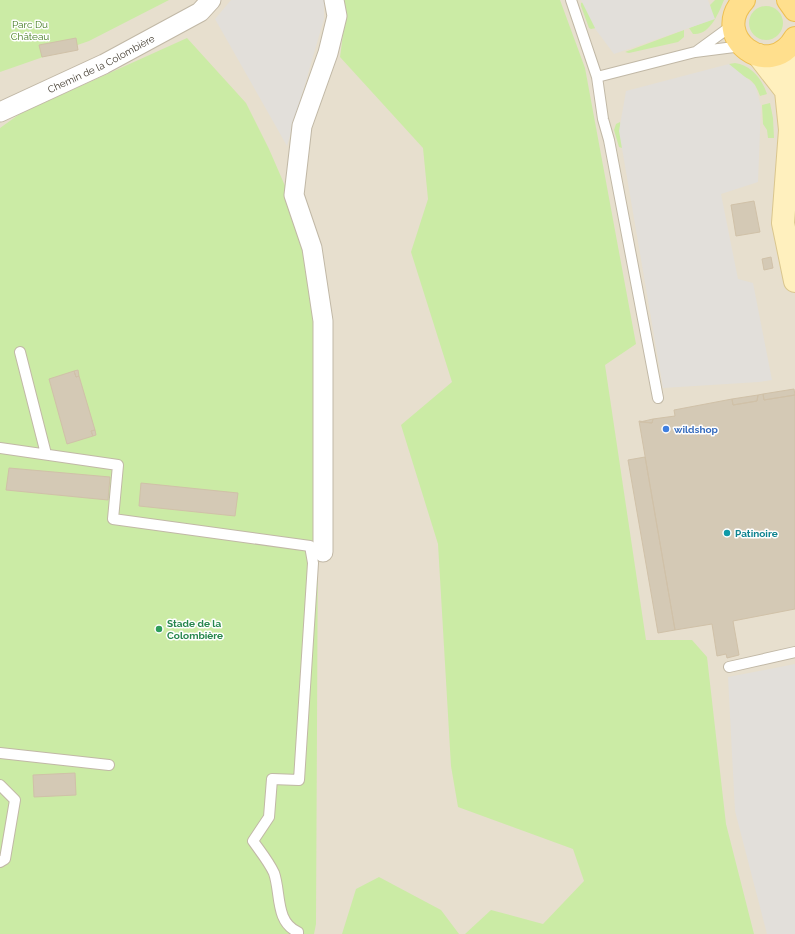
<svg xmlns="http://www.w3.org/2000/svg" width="795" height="934" font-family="Raleway,sans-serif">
<rect width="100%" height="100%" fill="#f2ede1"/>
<path fill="#e7dfce" d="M0 0H795V934H0Z"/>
<path fill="#cbeba5" d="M0 0H169L89 41 0 72Z
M340 0H560L585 68 636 344 605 365 646 640H692L707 657 726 824 754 934H465L491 910 543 924 584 881 573 849 458 807 451 766 438 544 401 425 452 382 411 252 428 199 423 148 340 57 345 19Z
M715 0H724C719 12 710 36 693 34L689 28 713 19 710 5Z
M586 1 596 28 591 29 589 28 581 6V3Z
M749 23a17 17 0 1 1 34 0a17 17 0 1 1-34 0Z
M684 30V37L678 42 629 53 625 52Z
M187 38 246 103 269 149 302 225 319 334 316 924 314 934H0V128L21 113Z
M735 63C751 65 762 79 767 94L760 96C755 82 748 74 733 77L729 64Z
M770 103 773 118 774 138H768L767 130 763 124 762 105Z
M620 122 625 149 619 147 614 130 616 124Z
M379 877 441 910 459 934H342L356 889Z"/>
<path fill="#e2dfda" d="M231 0H324V19L287 146 215 19Z
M581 0H708L715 19 614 54 596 30Z
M729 64 755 85 761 106 758 182 721 194 738 279 753 283 772 380 759 382 663 388 619 131 626 91Z
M795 664V934H767L735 811 728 677Z"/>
<path fill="#d4c9b5" stroke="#d0c1a8" d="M76 38 78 50 42 57 39 45Z
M754 201 760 232 736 236 731 205Z
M771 257 773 268 764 270 762 259Z
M78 370 79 376 76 377 74 371Z
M74 371 76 377 79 376 95 430 91 431 93 436 67 444 49 379Z
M794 389 795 395 764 400 763 394Z
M763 394 764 400 795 395V609L733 621 739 655 727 658 726 654 717 656 712 624 675 630 639 421 652 423 653 419 675 416 674 410 732 399 733 405 757 401 758 395Z
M758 395 757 401 733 405 732 399Z
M653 419 652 423 640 422Z
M95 430 96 435 93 436 91 431Z
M645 457 675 630 658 633 628 460Z
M9 468 110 477 108 500 6 490Z
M141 483 238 493 235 516 139 506Z
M75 773 76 795 34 797 33 775Z"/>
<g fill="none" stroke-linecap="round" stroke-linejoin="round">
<defs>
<path id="service" d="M571 0 597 77 603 119 609 140 658 398
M697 51 734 24
M597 77 695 52 742 46
M20 352 46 454
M0 448 118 465 113 519 310 546 313 563 299 780 272 779 269 817 253 841C260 851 269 862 274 873 281 893 275 922 298 932V934
M729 667 795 652
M0 753 109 765
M0 785 15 800 5 859 0 862"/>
<g id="minor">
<path id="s1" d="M0 112 104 64 200 12 211 0"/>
<path d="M323 552V321L312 248 294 195 302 126 328 53 337 16 334 0"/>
</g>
<path id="secondary" d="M785 50 786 91 790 130 783 223 795 281
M758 55 786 91"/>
<path id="primary" d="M744 0C709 37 770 82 795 38
M788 0 795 10"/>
</defs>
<use href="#service" stroke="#c1b8a6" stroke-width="12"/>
<use href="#minor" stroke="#c1b8a6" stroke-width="21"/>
<use href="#secondary" stroke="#dac68e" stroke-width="24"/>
<use href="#primary" stroke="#eec053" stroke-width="24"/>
<use href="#service" stroke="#fff" stroke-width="10"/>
<use href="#minor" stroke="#fff" stroke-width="19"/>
<use href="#secondary" stroke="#fff0be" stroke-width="22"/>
<use href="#primary" stroke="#ffdf8d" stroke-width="22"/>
</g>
<circle fill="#3f7fe0" stroke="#fff" stroke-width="1.5" cx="666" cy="429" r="4"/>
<circle fill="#0f9aa8" stroke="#fff" stroke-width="1.5" cx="727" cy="533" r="4"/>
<circle fill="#2e9e5b" stroke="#fff" stroke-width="1.5" cx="159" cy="629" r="4"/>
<g text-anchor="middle" stroke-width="3" stroke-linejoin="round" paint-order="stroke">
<g font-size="10" fill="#427a20" stroke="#fff">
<text x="30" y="28">Parc Du<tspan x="30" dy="12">Château</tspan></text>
</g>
<g font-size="10" fill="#443d31" stroke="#fff">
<text dy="4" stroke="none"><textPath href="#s1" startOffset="112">Chemin de la Colombière</textPath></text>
</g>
<g font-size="10" font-weight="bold" fill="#366cbe" stroke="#fff" text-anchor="start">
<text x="674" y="433">wildshop</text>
</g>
<g font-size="10" font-weight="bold" fill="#0d838f" stroke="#fff" text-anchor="start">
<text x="735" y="537">Patinoire</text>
</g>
<g font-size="10" font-weight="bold" fill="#27864d" stroke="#fff" text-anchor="start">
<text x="167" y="627">Stade de la<tspan x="167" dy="12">Colombière</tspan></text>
</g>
</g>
</svg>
